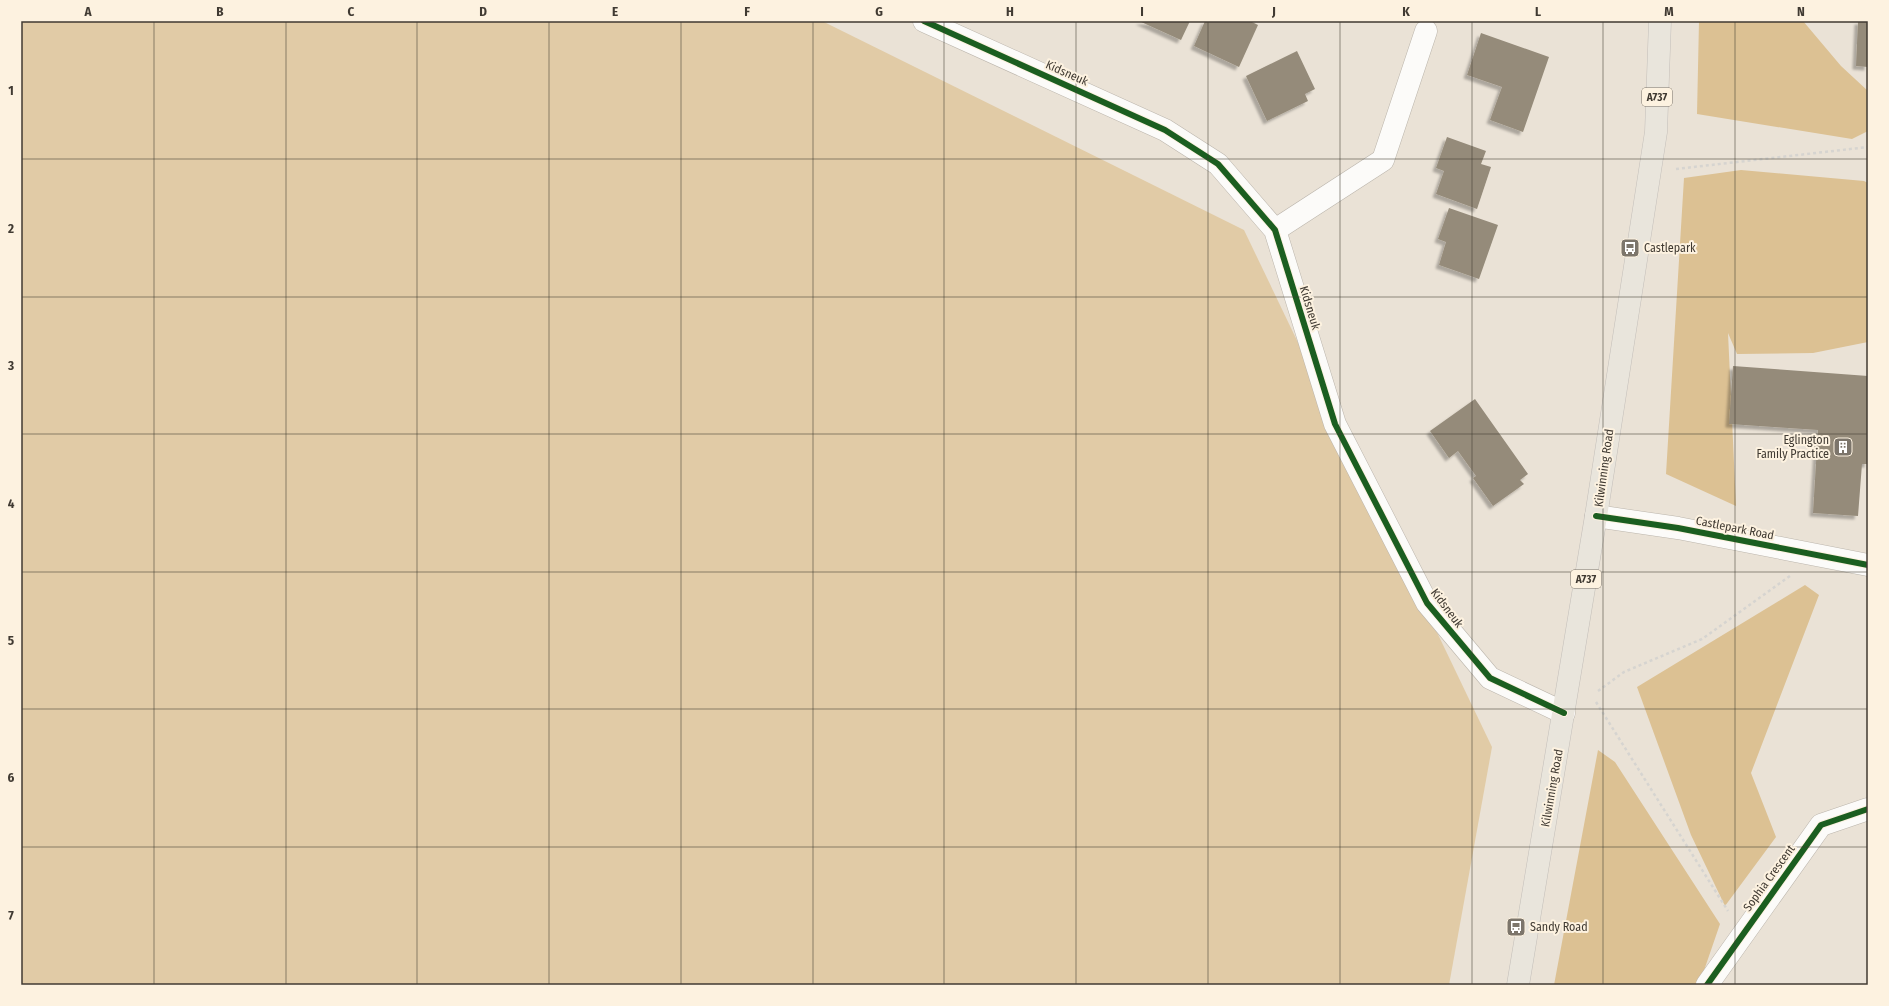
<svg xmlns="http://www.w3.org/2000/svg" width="1889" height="1006" font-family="'Fira Sans Condensed',sans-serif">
<defs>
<filter id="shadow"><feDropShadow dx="-3.5" dy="3.5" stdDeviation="1" flood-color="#0004"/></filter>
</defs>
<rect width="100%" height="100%" fill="#eae2d6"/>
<path fill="#e1cba6" d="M21 21H822L1244 230 1492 747 1449 985H21Z"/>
<path fill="#dcc193" d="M1699 21H1803L1841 66 1868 91V131L1852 139 1697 114Z
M1741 170 1864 181 1868 183V342L1813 353 1737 354 1728 333 1736 506 1666 474 1684 178Z
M1805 585 1819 595 1751 773 1776 837 1725 906 1691 835 1637 687Z
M1598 750 1615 762 1720 924 1699 985H1554Z"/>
<path fill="#958b7a" filter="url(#shadow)" d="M1139 21H1190L1181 40Z
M1205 21H1250L1258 25 1239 67 1194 46Z
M1858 21H1868V67L1856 66Z
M1481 33 1549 57 1523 132 1490 120 1502 87 1467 75Z
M1297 51 1315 89 1305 94 1308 101 1267 121 1246 76Z
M1447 137 1486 151 1481 164 1491 167 1477 209 1436 194 1444 171 1436 168Z
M1449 208 1498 225 1479 279 1439 265 1446 242 1438 239Z
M1733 366 1868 376V464H1862L1858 516 1813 513 1818 430 1729 424Z
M1475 399 1528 474 1520 480 1524 484 1493 506 1473 478 1476 476 1458 451 1449 458 1430 431Z"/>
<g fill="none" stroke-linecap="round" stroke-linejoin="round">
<defs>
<path id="street" d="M924 21 1165 130 1218 164 1275 230 1335 424 1427 603 1490 678 1564 713
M1275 230 1383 160 1426 31
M1596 516 1678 528 1868 565
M1707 985 1821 825 1868 809"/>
<path id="primary" d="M1518 985 1596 516 1656 132 1660 21"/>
</defs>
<use href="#street" stroke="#bbb5ac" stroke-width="23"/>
<use href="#primary" stroke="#c3beb9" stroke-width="23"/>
<path stroke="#d6d4d0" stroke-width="2.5" stroke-dasharray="3 3" stroke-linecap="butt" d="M1676 169 1868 147
M1598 691 1624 672 1702 639 1790 576
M1596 702 1728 911"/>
<use href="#street" stroke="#fcfbf9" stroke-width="22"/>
<use href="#primary" stroke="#e9e5dc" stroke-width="22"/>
<defs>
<path id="cycleway" d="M924 21 1165 130 1218 164 1275 230 1335 424 1427 603 1490 678 1564 713
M1596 516 1678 528 1868 565
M1707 985 1821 825 1868 809"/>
</defs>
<use href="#cycleway" stroke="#fdf2e0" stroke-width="8"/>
<use href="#cycleway" stroke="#1b5e20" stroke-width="6"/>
</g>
<path fill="none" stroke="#403a32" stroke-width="1" stroke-opacity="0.55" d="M154 21V985M286 21V985M417 21V985M549 21V985M681 21V985M813 21V985M944 21V985M1076 21V985M1208 21V985M1340 21V985M1472 21V985M1603 21V985M1735 21V985M21 159H1868M21 297H1868M21 434H1868M21 572H1868M21 709H1868M21 847H1868"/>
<defs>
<symbol id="bus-square" viewBox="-11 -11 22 22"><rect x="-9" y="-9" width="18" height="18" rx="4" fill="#7c756b" stroke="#fdf2e0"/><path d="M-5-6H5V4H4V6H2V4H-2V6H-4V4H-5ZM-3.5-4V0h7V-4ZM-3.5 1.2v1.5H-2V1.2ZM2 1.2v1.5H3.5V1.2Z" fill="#fff"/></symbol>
<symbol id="building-square" viewBox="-11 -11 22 22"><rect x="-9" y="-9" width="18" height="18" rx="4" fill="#7c756b" stroke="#fdf2e0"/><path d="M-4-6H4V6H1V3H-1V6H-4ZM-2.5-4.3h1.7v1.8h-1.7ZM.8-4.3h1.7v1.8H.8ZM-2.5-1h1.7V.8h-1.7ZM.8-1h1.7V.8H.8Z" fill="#fff"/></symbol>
</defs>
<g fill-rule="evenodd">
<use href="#bus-square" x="1619" y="237" width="22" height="22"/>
<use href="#building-square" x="1832" y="436" width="22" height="22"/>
<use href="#bus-square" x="1505" y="916" width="22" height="22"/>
</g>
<g text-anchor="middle" stroke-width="4" stroke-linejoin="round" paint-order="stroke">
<g fill="#fdf2e0" stroke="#797166" stroke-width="1">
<rect x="1642" y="88" width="30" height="18" rx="3"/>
<rect x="1571" y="570" width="30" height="18" rx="3"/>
</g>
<g font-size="11" font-weight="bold" fill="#403a32">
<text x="1657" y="101">A737</text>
<text x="1586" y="583">A737</text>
</g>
<g font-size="12" fill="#403a32" stroke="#fdf2e0">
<text transform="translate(1067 73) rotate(24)" y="4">Kidsneuk</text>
<text transform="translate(1310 308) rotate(73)" y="4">Kidsneuk</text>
<text transform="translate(1604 468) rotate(-82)" y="4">Kilwinning Road</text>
<text transform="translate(1735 528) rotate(11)" y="4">Castlepark Road</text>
<text transform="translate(1447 608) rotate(53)" y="4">Kidsneuk</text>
<text transform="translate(1552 788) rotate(-80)" y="4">Kilwinning Road</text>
<text transform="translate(1769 878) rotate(-54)" y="4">Sophia Crescent</text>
</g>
<g font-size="12" fill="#403a32" stroke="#fdf2e0" text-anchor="start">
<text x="1644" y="252">Castlepark</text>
<text x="1829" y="444" text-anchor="end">Eglington<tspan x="1829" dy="14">Family Practice</tspan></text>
<text x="1530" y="931">Sandy Road</text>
</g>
</g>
<rect width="1889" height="1006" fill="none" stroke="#fdf2e0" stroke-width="44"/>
<rect x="22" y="22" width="1845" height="962" fill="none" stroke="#403a32" stroke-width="1.5"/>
<g font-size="13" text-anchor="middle" font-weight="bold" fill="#403a32">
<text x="88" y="16">A</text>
<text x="220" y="16">B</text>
<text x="351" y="16">C</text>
<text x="483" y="16">D</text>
<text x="615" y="16">E</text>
<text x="747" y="16">F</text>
<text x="879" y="16">G</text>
<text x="1010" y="16">H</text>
<text x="1142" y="16">I</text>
<text x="1274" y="16">J</text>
<text x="1406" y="16">K</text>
<text x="1538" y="16">L</text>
<text x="1669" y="16">M</text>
<text x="1801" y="16">N</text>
<text x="11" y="95">1</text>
<text x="11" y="233">2</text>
<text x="11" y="370">3</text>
<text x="11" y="508">4</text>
<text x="11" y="645">5</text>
<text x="11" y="782">6</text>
<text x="11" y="920">7</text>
</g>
</svg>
